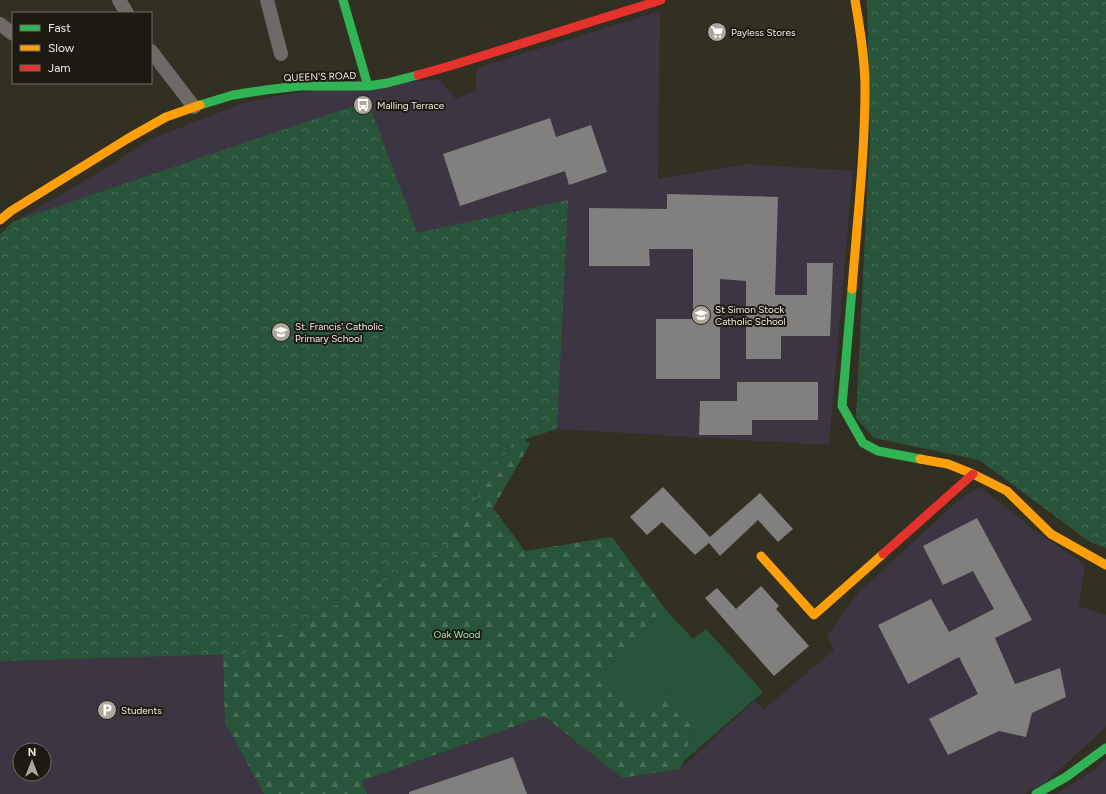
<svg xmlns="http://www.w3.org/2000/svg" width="1106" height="794" font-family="Figtree,sans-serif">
<defs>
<pattern id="forest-firs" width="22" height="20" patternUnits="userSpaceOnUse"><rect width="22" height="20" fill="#285539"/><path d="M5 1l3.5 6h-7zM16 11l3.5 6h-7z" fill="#486e55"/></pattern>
<pattern id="park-crowns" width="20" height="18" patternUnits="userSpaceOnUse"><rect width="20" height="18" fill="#285539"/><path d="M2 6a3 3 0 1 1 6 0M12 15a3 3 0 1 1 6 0" fill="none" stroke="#486e55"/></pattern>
</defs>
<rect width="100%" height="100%" fill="#322f23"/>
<path fill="#3c3643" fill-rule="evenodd" d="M660 11 658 179 747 164 853 171 829 445 557 429 513 443 225 722 264 794H0V235L10 224 110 166 149 140 243 103 298 92 439 79 456 99 475 90 477 68ZM20 750H44V774H20Z
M980 487 1037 532 1085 565 1079 606 1106 615V727L1044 784 1023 794H367L362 781 544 716 622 778 680 769 754 701 764 709 834 650 827 636 858 593 962 497Z
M1106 759V794H1056L1097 768Z"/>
<path fill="#285539" d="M665 609 693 639 706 629 763 692 684 761 693 723 670 692 634 716 604 671Z"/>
<path fill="url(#forest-firs)" d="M507 425 530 444 493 508 525 551 612 537 665 609 604 671 634 715 670 692 693 723 684 761 680 769 622 778 544 716 362 781 367 794H264L225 722 223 654 242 653Z"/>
<path fill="url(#park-crowns)" d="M867 0H1106V548L1090 542 979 460 874 438 856 418 870 134Z
M368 101 417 233 568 200 557 429 513 443 443 551 242 654 0 661V235L12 222Z"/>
<path fill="#81807f" d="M550 118 556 137 591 125 607 172 569 185 565 171 460 206 443 154Z
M667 194 778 197 775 295H807V263H833L830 336H781V359H746V281L720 279V379H656V319H693V249H649L650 266H589V208L667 209Z
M737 382H818V420H752V435H699L700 401H737Z
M663 487 710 537 760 493 793 529 778 542 758 520 720 556 709 543 695 555 662 522 647 535 630 517Z
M977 518 1032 620 995 638 1015 684 1060 668 1066 697 1032 713 1026 737 999 731 948 755 929 719 978 694 959 657 908 684 878 625 931 599 949 632 994 609 973 571 943 585 923 546Z
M761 586 779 606 776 609 809 646 774 676 705 598 717 588 736 609Z
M513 757 527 794H409V792Z"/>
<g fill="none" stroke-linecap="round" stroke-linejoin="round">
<path stroke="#6e6a67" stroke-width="14" d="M119 0 127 13
M267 0 281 54
M0 24 13 34
M151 51 194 107"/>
<path stroke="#30b455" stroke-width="9" d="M343 0 368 86
M200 105 233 95 265 90 300 86H368L387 83 418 75
M852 289 842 406 863 443 878 451 920 459
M1036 794 1066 777 1106 748"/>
<path stroke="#ff9f0a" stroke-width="9" d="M0 220 11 211 127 139 166 117 200 105
M852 289C857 222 865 155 865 88 865 59 860 29 855 0
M920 459 948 464 973 474 1007 491 1051 534 1106 565
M761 556 814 615 883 554"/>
<path stroke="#e5322d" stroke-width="9" d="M418 75 453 65 661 0
M883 554 973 474"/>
</g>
<defs>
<symbol id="supermarket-disc" viewBox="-11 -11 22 22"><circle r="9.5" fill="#aca99c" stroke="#1d1b11"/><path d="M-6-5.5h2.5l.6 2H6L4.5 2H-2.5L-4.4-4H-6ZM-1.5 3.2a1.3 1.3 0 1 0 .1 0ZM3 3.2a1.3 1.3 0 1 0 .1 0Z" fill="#fff"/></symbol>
<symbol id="bus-disc" viewBox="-11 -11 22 22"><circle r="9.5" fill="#aca99c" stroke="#1d1b11"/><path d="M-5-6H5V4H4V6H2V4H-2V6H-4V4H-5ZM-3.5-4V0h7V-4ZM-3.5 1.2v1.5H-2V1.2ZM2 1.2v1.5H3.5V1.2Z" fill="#fff"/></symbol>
<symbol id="school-disc" viewBox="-11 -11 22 22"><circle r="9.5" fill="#aca99c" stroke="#1d1b11"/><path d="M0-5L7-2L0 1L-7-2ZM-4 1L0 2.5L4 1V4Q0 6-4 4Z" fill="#fff"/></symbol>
<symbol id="parking-disc" viewBox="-11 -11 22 22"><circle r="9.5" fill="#aca99c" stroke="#1d1b11"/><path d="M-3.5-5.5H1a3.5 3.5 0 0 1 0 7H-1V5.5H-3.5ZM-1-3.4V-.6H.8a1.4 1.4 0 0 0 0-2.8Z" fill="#fff"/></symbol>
</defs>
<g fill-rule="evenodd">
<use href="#supermarket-disc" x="706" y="21" width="22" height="22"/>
<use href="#bus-disc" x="352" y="94" width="22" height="22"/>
<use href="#school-disc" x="690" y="304" width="22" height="22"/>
<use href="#school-disc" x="270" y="321" width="22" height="22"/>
<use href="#parking-disc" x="96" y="699" width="22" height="22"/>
</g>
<g text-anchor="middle" stroke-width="4" stroke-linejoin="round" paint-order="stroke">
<g font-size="10" fill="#eeebdd" stroke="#1d1b11" text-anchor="start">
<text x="731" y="36">Payless Stores</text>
<text x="377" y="109">Malling Terrace</text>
<text x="715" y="313">St Simon Stock<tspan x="715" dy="12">Catholic School</tspan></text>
<text x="295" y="330">St. Francis' Catholic<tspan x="295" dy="12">Primary School</tspan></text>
<text x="121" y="714">Students</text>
</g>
<g font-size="10" fill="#eeebdd" stroke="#1d1b11">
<text transform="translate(320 76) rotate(-2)" y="4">QUEEN'S ROAD</text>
</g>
<g font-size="10" fill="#95ebb6" stroke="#1d1b11">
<text x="457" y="638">Oak Wood</text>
</g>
</g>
<rect x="12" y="12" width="140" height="72" fill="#1d1b11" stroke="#716e63"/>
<rect x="20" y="25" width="20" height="6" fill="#30b455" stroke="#716e63"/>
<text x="48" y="32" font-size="12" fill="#eeebdd">Fast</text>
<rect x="20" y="45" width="20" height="6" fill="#ff9f0a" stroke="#716e63"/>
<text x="48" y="52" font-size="12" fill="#eeebdd">Slow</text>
<rect x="20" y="65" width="20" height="6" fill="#e5322d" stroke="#716e63"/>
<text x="48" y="72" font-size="12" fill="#eeebdd">Jam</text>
<g transform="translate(32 762)"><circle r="19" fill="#1d1b11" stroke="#716e63"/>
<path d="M0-3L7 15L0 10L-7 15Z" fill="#aca99c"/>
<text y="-6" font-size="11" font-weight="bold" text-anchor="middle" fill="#eeebdd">N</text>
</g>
</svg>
